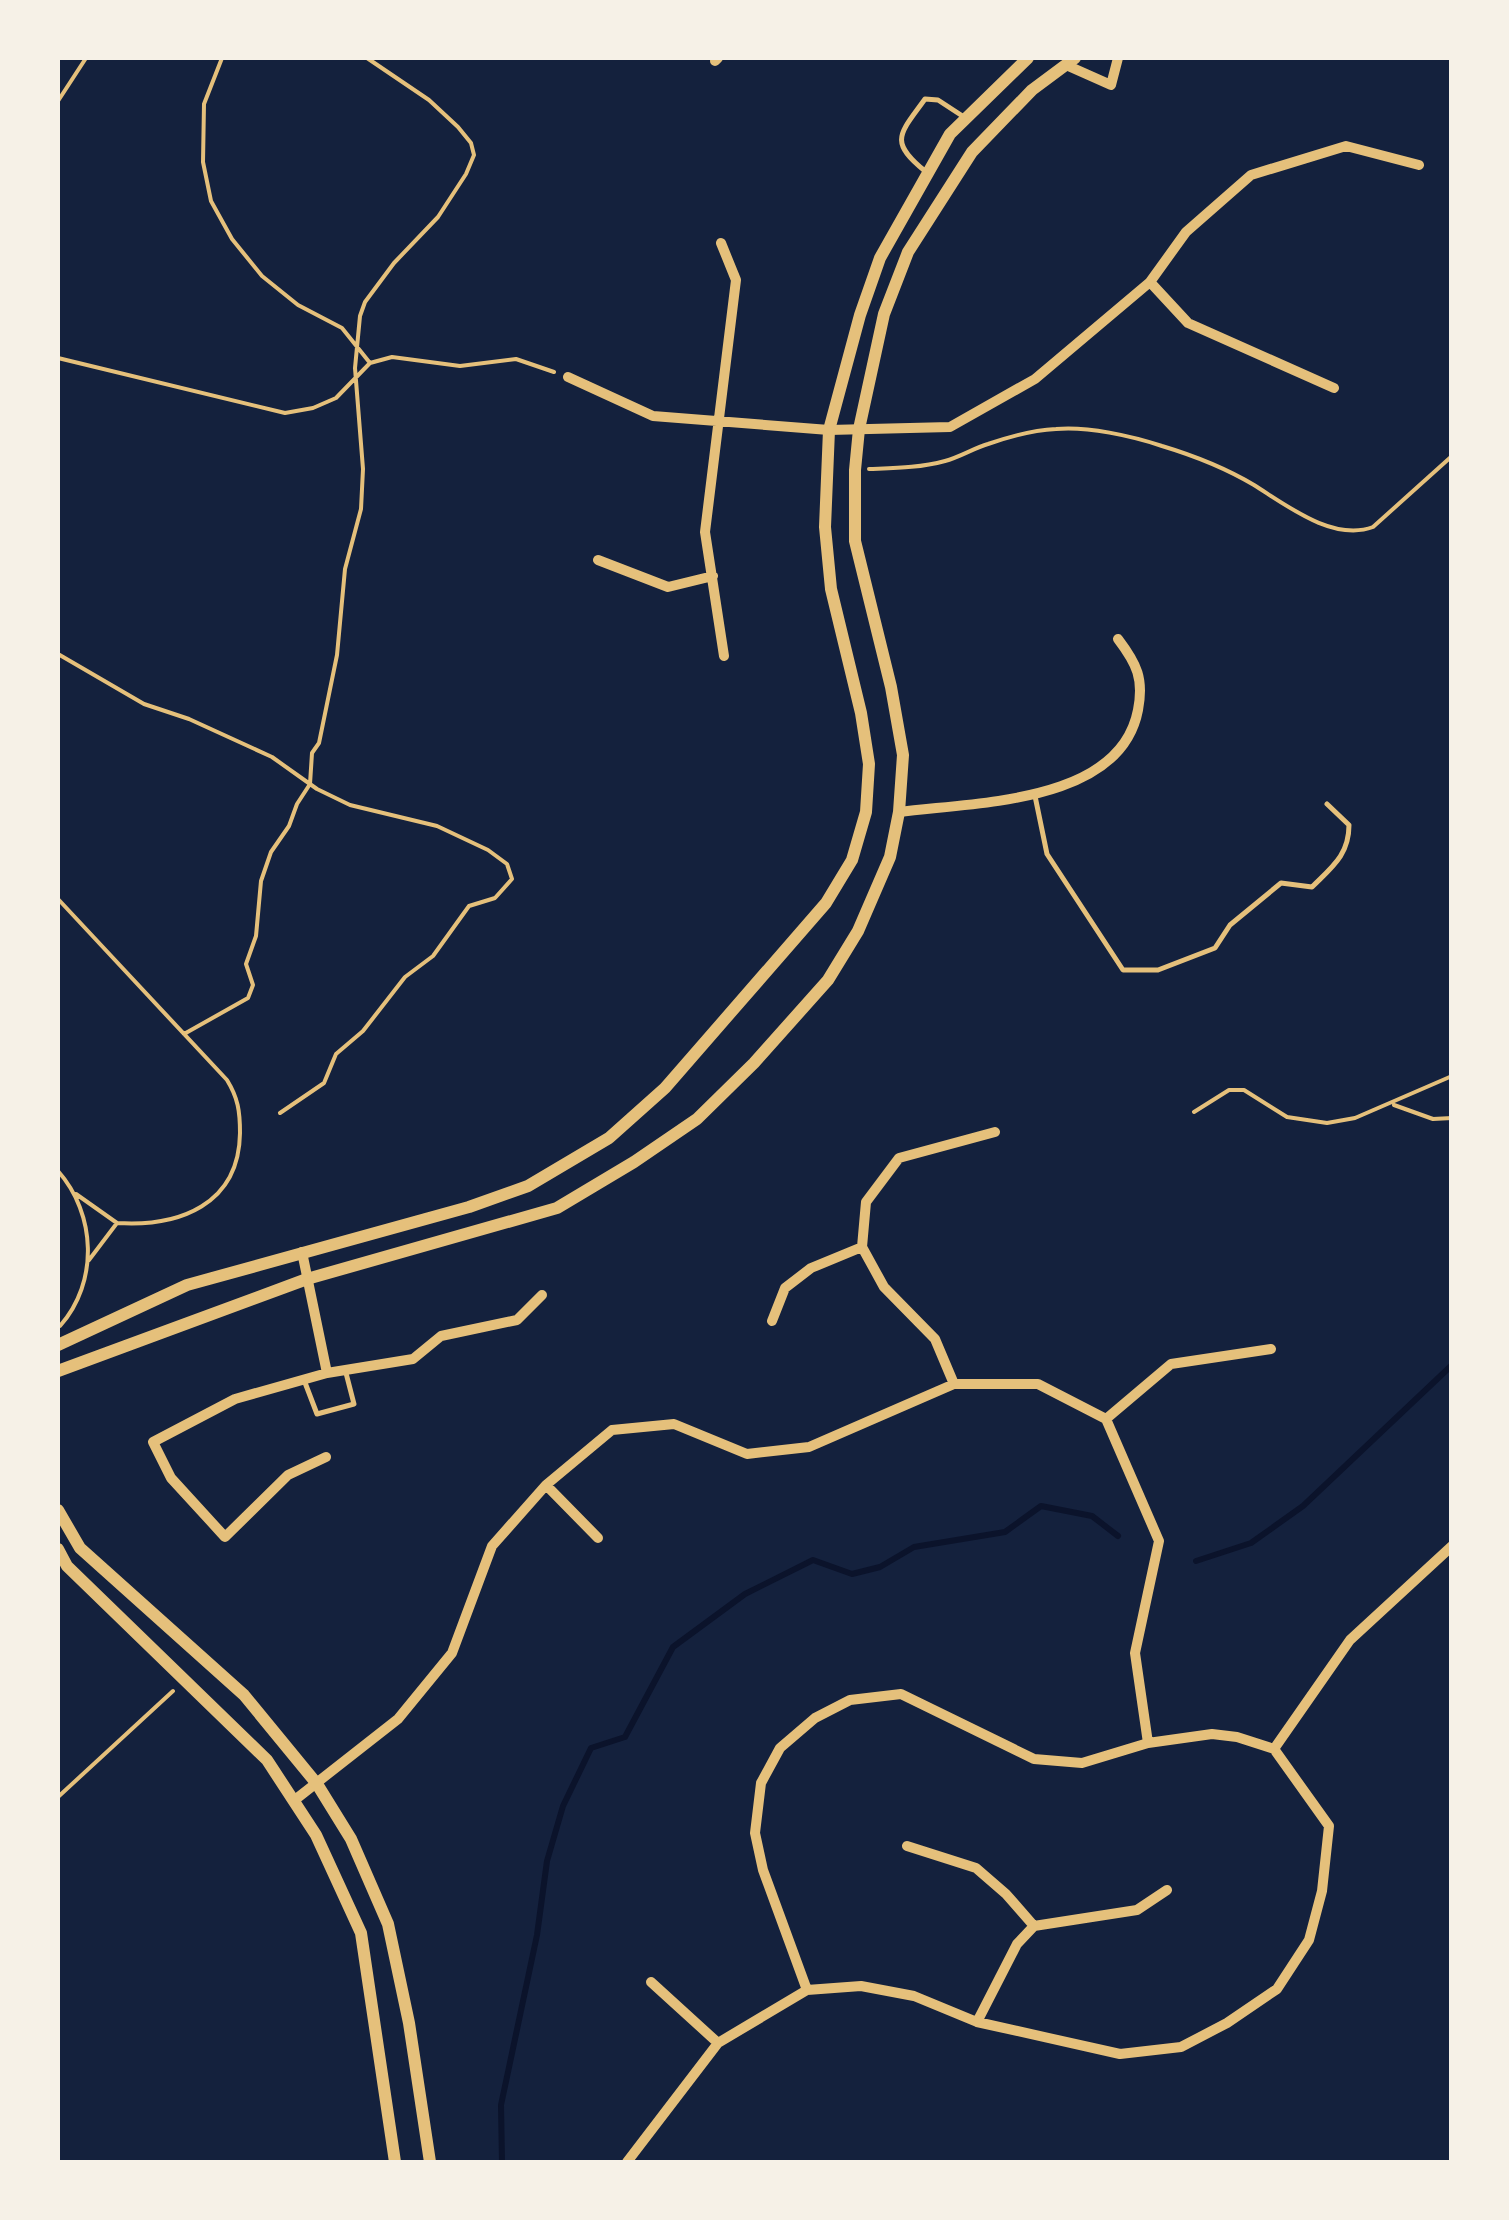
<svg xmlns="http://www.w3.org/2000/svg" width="1509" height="2220" font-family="'Asap Condensed',sans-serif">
<rect width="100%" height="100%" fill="#14213d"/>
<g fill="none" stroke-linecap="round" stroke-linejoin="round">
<path stroke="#0b132b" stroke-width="6" d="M1196 1561 1251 1543 1303 1506 1452 1365
M502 2162 501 2105 537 1935 547 1861 563 1806 591 1748 625 1737 673 1647 745 1594 813 1560 852 1574 880 1567 914 1547 1005 1532 1041 1506 1092 1516 1118 1536"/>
<path stroke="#e5c07b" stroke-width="4" d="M222 58 204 104 203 162 211 201 232 239 262 276 298 305 342 328 370 363
M58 101 86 58
M58 358 285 413 313 408 336 398 370 363 392 357 460 366 516 359 554 372
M869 469C895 468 919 468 945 461 960 457 974 448 988 444 1008 437 1035 430 1056 429 1087 426 1132 436 1162 446 1192 455 1227 469 1254 485 1286 505 1333 542 1373 527L1452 456
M58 654 144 704 189 719 272 757 317 789 350 805 437 826 488 850 507 864 512 879 495 898 469 906 433 956 405 977 363 1031 336 1054 324 1083 280 1113
M58 899 227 1080C238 1098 240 1111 240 1133 239 1205 179 1227 117 1223
M184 1034 248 998 253 985 246 964 256 936 261 881 271 852 289 826 297 804 310 784 312 753 319 743 337 655 345 569 361 509 363 469 355 368 360 316 365 302 394 263 438 217 466 174 474 155 471 143 458 127 429 100 367 58
M1394 1105 1433 1119 1452 1118
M1194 1112 1229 1090H1244L1287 1117 1327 1123 1355 1118 1452 1076
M58 1171C96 1214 99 1282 60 1326
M76 1194 117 1223 89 1260
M58 1797 173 1691"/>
<path stroke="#e5c07b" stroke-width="5" d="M925 171C888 141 900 134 925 99L938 100 964 117
M1035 796 1047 854 1123 970H1158L1215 948 1230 925 1281 883 1312 887C1332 867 1349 855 1349 825L1327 804
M304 1380 317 1414 354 1404 346 1373"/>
<path stroke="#e5c07b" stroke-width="10" d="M715 61 718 58
M1066 65 1111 85 1118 58
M721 243 736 280 705 532 724 656
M1150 282 1188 323 1334 388
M568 377 653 416 829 430 950 427 1035 379 1150 282 1186 232 1251 175 1346 146 1419 165
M598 560 668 587 713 576
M899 812C975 802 1120 804 1138 710 1144 679 1137 664 1118 639
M302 1252 327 1373
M772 1321 785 1288 811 1268 862 1247
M954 1384 935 1339 884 1287 862 1247 866 1202 899 1158 995 1132
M1106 1419 1171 1364 1271 1349
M326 1457 288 1475 225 1537 171 1478 153 1442 235 1399 327 1373 413 1359 441 1336 517 1320 542 1295
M546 1485 598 1538
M1274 1749 1350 1640 1452 1546
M296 1799 398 1719 452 1653 492 1546 546 1485 612 1430 674 1424 747 1454 809 1447 954 1384H1038L1106 1419 1159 1541 1135 1653 1148 1743
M907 1846 976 1868 1006 1894 1034 1926
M651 1982 718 2043
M977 2022 1017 1944 1034 1926 1137 1910 1167 1890
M627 2162 718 2043 807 1990 861 1986 914 1996 977 2022 1120 2054 1181 2047 1227 2023 1277 1989 1309 1940 1322 1891 1329 1826 1274 1749 1237 1737 1212 1734 1148 1743 1082 1763 1034 1759 901 1694 850 1700 815 1718 780 1748 761 1783 755 1833 763 1870 807 1990"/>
<path stroke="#e5c07b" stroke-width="12" d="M58 1345 187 1285 469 1207 528 1186 609 1138 665 1088 826 903 852 860 866 812 869 764 861 713 831 589 825 527 829 430 860 315 880 258 950 134 1028 58
M58 1371 307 1279 557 1208 634 1162 697 1119 754 1063 828 980 858 931 890 857 899 812 903 755 891 687 855 541V470L859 429 884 314 908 252 972 152 1032 90 1075 58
M58 1510 80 1548 244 1695 317 1784 351 1839 388 1924 409 2023 430 2162
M58 1549 67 1566 267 1760 316 1835 361 1933 395 2162"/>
</g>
<rect width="1509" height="2220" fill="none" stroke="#f6f1e7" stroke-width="120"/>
</svg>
